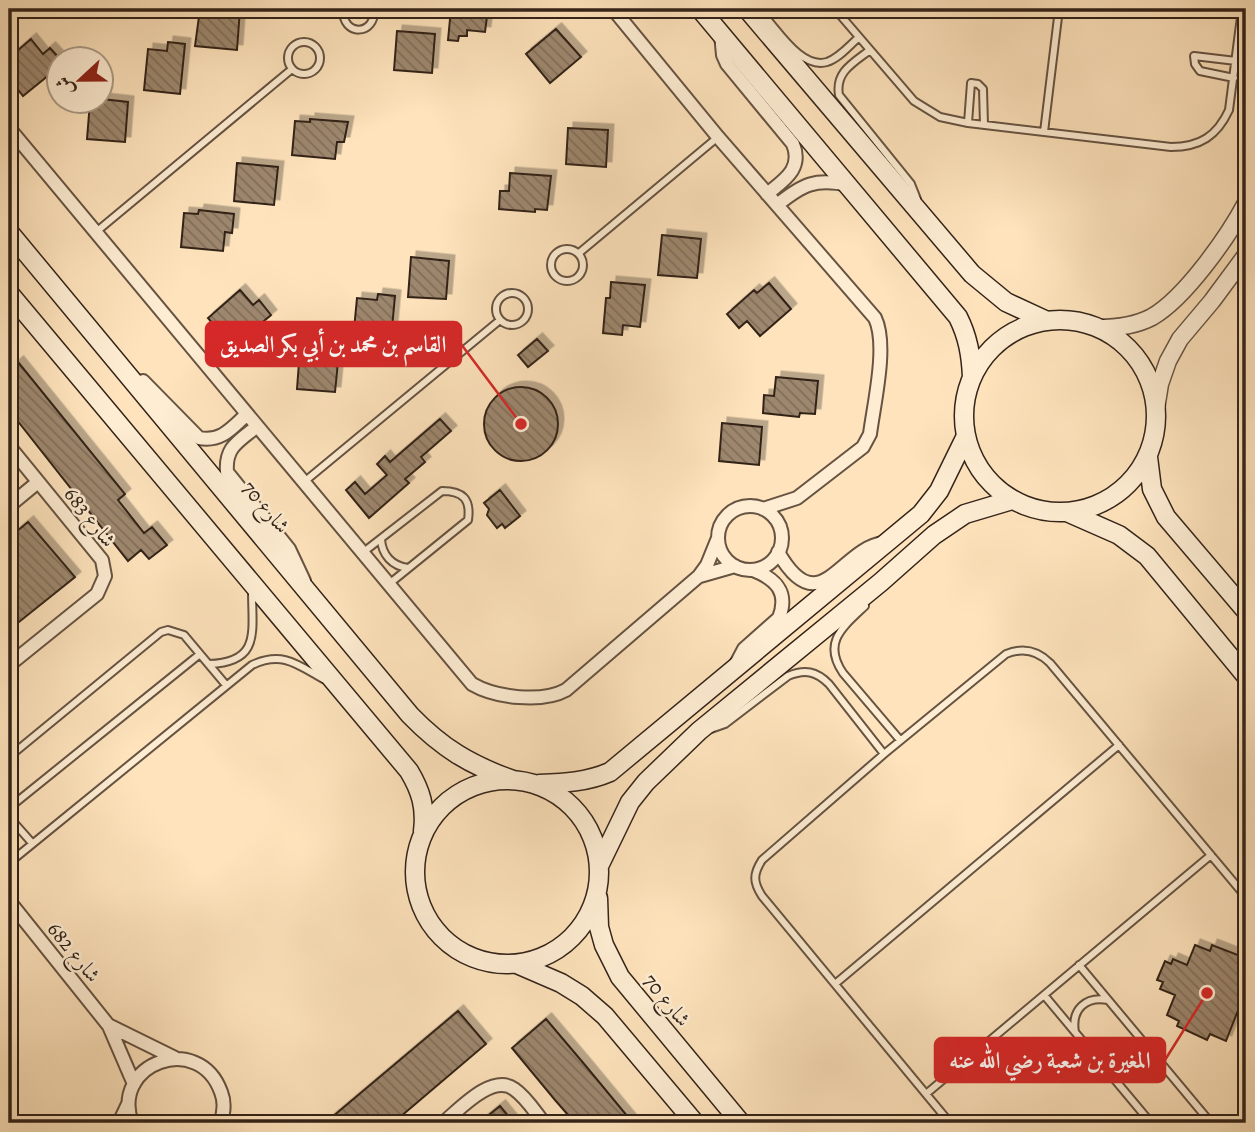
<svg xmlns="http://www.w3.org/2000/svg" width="1255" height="1132" font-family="Alegreya,Amiri,serif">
<defs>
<pattern id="building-back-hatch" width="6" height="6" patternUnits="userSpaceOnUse" patternTransform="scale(1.75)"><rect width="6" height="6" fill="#9d876e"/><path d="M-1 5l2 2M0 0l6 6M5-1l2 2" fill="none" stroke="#816e5a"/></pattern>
<filter id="shadow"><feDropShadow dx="5.5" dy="-5.5" stdDeviation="0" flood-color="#0004"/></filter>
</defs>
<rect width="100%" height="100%" fill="#fee3bc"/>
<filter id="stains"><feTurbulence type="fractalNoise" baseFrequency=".00286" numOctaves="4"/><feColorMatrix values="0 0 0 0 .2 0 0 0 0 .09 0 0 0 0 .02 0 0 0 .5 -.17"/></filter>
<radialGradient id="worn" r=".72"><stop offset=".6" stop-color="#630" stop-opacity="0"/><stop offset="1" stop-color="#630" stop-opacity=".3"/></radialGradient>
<path fill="url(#building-back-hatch)" stroke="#332319" stroke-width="2" filter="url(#shadow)" d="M200 9H240L237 50 195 46Z
M451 9H488L485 32 467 30V36H459L458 41 448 40Z
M556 29 581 57 550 83 526 54Z
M397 31 435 34 432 73 394 70Z
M31 39 43 54 50 48 60 59V66L23 96 9 78V58Z
M168 42 185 44 180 94 144 90 148 49 167 51Z
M102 99 128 102 125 142 87 139 90 102H102Z
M310 119 348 122 344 142H337L335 159 292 155 295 121 310 122Z
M568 128 608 130 606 167 566 164Z
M237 163 278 167 274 205 234 201Z
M510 173 551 176 547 210 535 209V212L499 209 500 191H509Z
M199 210 234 214 232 233 225 232 223 251 181 247 184 213 198 214Z
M662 235 701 239 697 278 658 275Z
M411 257 449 261 446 299 408 297Z
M611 282 645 285 640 327 623 325 622 335 603 333 606 298H610Z
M769 283 791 309 760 336 747 321 739 328 727 314 754 290 757 293Z
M240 290 253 305 259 300 271 315 245 337 242 334 230 344 208 318Z
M378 294 395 296 392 328H388L387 344 353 340 357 298 377 300Z
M537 339 548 351 528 367 518 355Z
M300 349 339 352 335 392 297 389Z
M18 362 125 494 118 500 144 533 152 527 167 545 149 559 141 550 128 561 9 410V370Z
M776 377 818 381 815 414 800 413 799 417 763 413 764 395 774 396Z
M484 424a37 37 0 1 1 74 0a37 37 0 1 1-74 0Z
M440 419 451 431 421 457 425 462 405 479 409 483 369 518 346 490 355 482 365 494 387 475 377 464 385 456 390 462Z
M722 423 762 427 759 465 719 461Z
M500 490 520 516 505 528 502 524 497 528 487 515 489 509 484 503Z
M28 522 75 577 9 630V538Z
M1195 945 1210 951 1212 945 1243 957 1240 963 1246 965V990L1226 1041 1210 1034 1207 1040 1177 1026 1179 1021 1167 1015 1175 995 1160 989 1163 982 1157 980 1165 961 1171 964 1173 959 1187 965Z
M458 1011 486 1044 393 1123H325Z
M546 1019 585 1065 633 1123H575L555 1100 512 1048Z
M500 1106 514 1123H479Z"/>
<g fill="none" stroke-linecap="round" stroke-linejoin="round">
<defs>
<path id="service" d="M343 9C342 37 376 36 374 9
M835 9 914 101 940 117 968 123 1171 147C1200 147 1217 136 1229 110L1242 9
M767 19C781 35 803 69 827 62 839 58 849 46 858 38
M288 58a16 16 0 1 1 32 0a16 16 0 1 1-32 0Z
M870 50C853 63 835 72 839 95L911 184 917 199
M1234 78 1200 71 1195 64 1194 56 1236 61
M968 123 971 83 978 84 983 89 984 125
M1044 132 1059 9
M96 232 292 69
M551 265a16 16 0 1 1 32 0a16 16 0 1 1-32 0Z
M579 253 718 137
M496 309a16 16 0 1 1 32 0a16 16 0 1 1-32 0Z
M304 482 500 320
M381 539C382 555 392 566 408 568
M361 554 442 491C463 491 471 499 468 520L389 584
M865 606C843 627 822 642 843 673L900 740
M209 664C261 662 252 632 252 591
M708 730 725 724 788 676C805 669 816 671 829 684L884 754
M9 757 161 632 168 630 184 635 226 685
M9 808 200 654
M9 817 32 843
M9 833 10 818
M9 863 252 665C282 651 297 664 323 679
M1079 965 1211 1123
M835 984 1119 745
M1044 995 1151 1123
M1075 1032C1071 1009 1086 996 1108 1000
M926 1094 1211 855
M950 1123 762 896C753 882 753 874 762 860L884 754 1006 654C1023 647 1037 650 1050 663L1246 897"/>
<path id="minor" d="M613 9 718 137 875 318C888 345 874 403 870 434L863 447 797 498 763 509
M721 34 723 55 727 64 793 144C803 169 784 180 767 194
M9 128 472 684C496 698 542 703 566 690L699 576 707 565 718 538
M777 205C803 184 815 178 849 185
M143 381 199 438C221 442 231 429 246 415
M256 427C238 442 225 447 227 472L289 549 304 581
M9 446 102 560 105 576 97 594 9 665
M9 506 38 482
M718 538a32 32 0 1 1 64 0a32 32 0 1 1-64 0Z
M778 552C820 625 840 548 884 543
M700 576 735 566
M736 664 744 649 779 618C789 592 776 579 753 570
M9 901 109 1026 134 1084
M110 1026 175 1058
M119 1123 128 1104
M132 1123C110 1063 199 1031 221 1092 225 1102 224 1113 220 1123
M443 1123C459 1110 492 1073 514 1089 526 1097 535 1112 544 1123"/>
<path id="tertiary" d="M1098 328C1117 328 1135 326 1152 317 1185 298 1228 237 1246 203
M1156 409 1160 384 1168 361 1180 339 1212 301 1246 255"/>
<path id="secondary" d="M700 9 958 317C968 337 971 355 972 377
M747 9 972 274 1006 302 1047 321
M9 232 410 715C442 748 470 765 513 780
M9 293 409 771C421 791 426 808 423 831
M964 416a96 96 0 1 1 192 0a96 96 0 1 1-192 0Z
M1148 457 1152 489 1166 517 1246 611
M1069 513 1119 535 1147 556 1246 676
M415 872a92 92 0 1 1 184 0a92 92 0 1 1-184 0Z
M539 784C564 783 587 782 610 772L921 514 939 491 966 436
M599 866 630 802 646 782 699 731 881 582 934 535 965 514 1012 500
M598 898 599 927 604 945 620 977 741 1123
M517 964 561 983 582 996 605 1016 695 1123"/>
</defs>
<use href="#service" stroke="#665342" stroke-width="10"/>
<use href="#minor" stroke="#665342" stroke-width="16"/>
<use href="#tertiary" stroke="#665342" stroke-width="19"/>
<use href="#secondary" stroke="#332319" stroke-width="21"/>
<use href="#service" stroke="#feedd3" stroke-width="6"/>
<use href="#minor" stroke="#feedd3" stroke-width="12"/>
<use href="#tertiary" stroke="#feedd3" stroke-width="16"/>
<use href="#secondary" stroke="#feedd3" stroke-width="18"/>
</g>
<g text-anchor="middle" stroke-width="5" stroke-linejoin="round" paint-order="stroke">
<g font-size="21" fill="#332319" stroke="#feedd3">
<text transform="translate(266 507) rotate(50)" y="7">شارع 70</text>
<text transform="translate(90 517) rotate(52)" y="7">شارع 683</text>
<text transform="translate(74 952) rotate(51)" y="7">شارع 682</text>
<text transform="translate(667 1000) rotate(51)" y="7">شارع 70</text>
</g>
</g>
<path fill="none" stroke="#d62828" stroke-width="2.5" d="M521 424L461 344M1207 993L1165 1060"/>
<g fill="#d62828" stroke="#feedd3" stroke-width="2.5">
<circle cx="521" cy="424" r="7"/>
<circle cx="1207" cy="993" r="7"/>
</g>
<g fill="#d62828" stroke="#d62828" stroke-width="2.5">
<rect x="206" y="322" width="255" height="44" rx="7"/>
<rect x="935" y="1038" width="230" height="44" rx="7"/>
</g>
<g font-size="23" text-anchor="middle" font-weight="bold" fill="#fff">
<text x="333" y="352">القاسم بن محمد بن أبي بكر الصديق</text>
<text x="1050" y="1068">المغيرة بن شعبة رضي الله عنه</text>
</g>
<rect width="1255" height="1132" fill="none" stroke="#fee3bc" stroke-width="35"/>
<rect x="10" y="10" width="1234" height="1111" fill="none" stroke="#332319" stroke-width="3.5"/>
<rect x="18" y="18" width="1220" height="1097" fill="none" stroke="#332319" stroke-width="2"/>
<g transform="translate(80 80) rotate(248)"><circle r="33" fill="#feedd3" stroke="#ad9c89" stroke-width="2"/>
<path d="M0-5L12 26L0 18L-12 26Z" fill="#8f2418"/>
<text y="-10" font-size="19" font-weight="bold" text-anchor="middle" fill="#332319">ش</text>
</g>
<rect width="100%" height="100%" filter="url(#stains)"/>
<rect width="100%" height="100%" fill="url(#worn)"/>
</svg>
